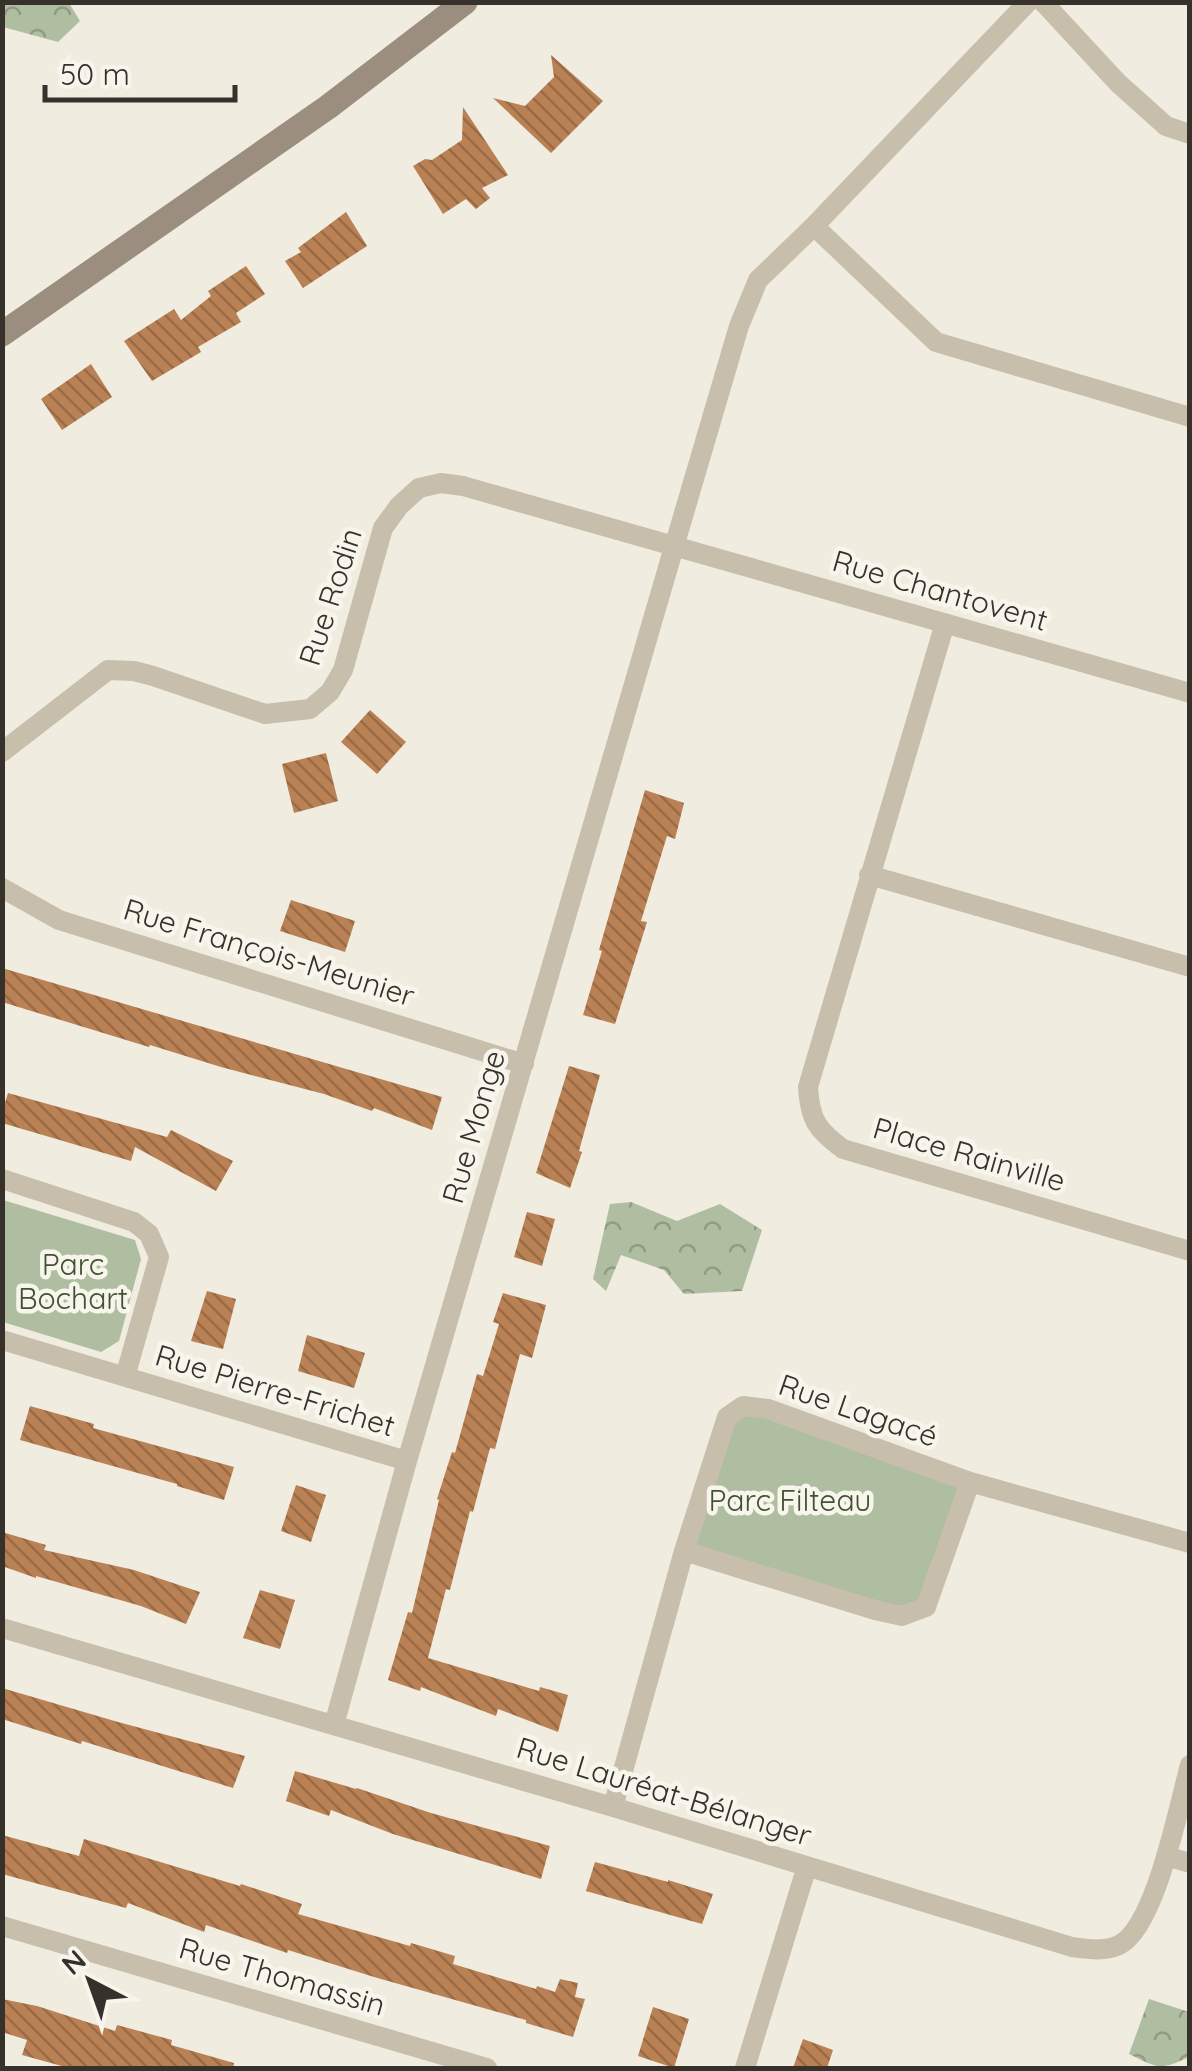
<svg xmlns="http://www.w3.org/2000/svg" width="1192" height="2071" font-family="Quicksand,sans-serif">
<defs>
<pattern id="forest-crowns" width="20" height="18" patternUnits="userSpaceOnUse" patternTransform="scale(2.5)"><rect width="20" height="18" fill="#afbea1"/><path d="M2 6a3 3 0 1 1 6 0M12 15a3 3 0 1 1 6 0" fill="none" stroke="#8f9b83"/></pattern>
<pattern id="building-back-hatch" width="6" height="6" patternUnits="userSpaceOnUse" patternTransform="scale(2.5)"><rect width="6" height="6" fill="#ba8154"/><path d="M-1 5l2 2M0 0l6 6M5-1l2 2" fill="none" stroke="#986a46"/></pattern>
</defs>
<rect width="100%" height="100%" fill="#f0ece0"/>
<path fill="url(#forest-crowns)" d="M2 3H69L80 21 58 42 3 27Z
M631 1202 677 1221 720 1204 762 1230 742 1291 684 1294 664 1270 621 1255 606 1291 593 1279 610 1204Z
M1149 1999 1189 2012V2057C1159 2071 1158 2068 1129 2054Z"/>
<path fill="#afbea1" d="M3 1200 135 1240 141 1259 119 1341 101 1352 3 1322Z
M743 1406 970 1482 926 1607 902 1616 684 1551 716 1455Z"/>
<path fill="url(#building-back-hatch)" d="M551 55 603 101 551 153 493 98 525 106 554 77Z
M463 107 508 175 482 188 490 198 476 209 466 199 443 214 413 166 425 159 432 160 462 140Z
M346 212 367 246 303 288 285 261 301 252 298 248Z
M246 266 265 294 236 313 241 322 198 347 201 352 152 381 124 341 174 309 181 320 211 296 208 291Z
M91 364 112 397 62 430 41 399Z
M370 710 406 742 377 774 341 742Z
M326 753 338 801 294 813 282 764Z
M645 790 684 803 675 839 667 836 641 921 647 922 615 1024 583 1015 602 951 599 950Z
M291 900 355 921 345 952 280 931Z
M2 968 442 1097 432 1130 374 1108 372 1111 324 1094 221 1067 150 1045 149 1047 2 1002Z
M569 1066 600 1075 579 1151 582 1152 570 1188 536 1173Z
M8 1093 167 1137 171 1130 233 1161 216 1191 135 1147 131 1161 2 1123V1113Z
M527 1212 555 1219 542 1266 514 1257Z
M207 1291 236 1299 223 1349 191 1341Z
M503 1293 546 1305 532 1358 520 1354 495 1449 490 1448 473 1512 470 1511 450 1590 446 1589 428 1658 539 1691 540 1687 568 1695 558 1732 498 1709 496 1716 421 1687 420 1691 388 1680 408 1612 412 1613 439 1500 437 1499 452 1452 455 1453 477 1374 483 1376 499 1324 493 1322Z
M307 1335 365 1353 354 1388 298 1371Z
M30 1406 94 1424 93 1428 234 1467 224 1500 177 1486V1484L20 1440Z
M296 1485 326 1495 311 1542 281 1531Z
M2 1532 46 1545 44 1550 134 1570 200 1592 186 1624 141 1606 36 1576V1578L2 1566Z
M260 1590 295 1600 280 1649 243 1638Z
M2 1688 118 1722 245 1756 233 1788 82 1741 81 1744 2 1719Z
M295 1771 356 1789 357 1788 431 1813 550 1846 541 1879 393 1834 331 1810 329 1816 286 1801Z
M2 1835 79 1856 84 1839 240 1886 241 1884 302 1904 298 1914 410 1946 411 1943 455 1956 453 1964 536 1989 537 1986 555 1992 560 1979 578 1983 575 1997 585 1999 573 2037 526 2023V2020L374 1977 288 1950 287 1953 206 1925 204 1932 128 1903 126 1908 2 1874Z
M595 1862 668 1882V1880L713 1894 702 1924 586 1891Z
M2 1999 37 2006 115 2031 117 2025 172 2040 171 2045 234 2063 233 2068H69L22 2055 27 2040 2 2032Z
M653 2007 689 2019 674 2068 638 2056Z
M803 2039 833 2050 827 2068H793Z"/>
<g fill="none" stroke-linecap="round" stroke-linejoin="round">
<path stroke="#c8beac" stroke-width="20" d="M1043 2 1118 83 1166 126 1190 134
M814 226 936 342 1190 417
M945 623 808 1087C810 1120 817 1130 843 1149L1190 1251
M2 752 108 670 134 671 153 676 265 714 310 709 330 692 343 670 383 528 399 506 419 488 441 483 463 486 1190 693
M869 875 1190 967
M2 888 59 920 524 1064
M2 1179 134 1222 149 1234 159 1257 125 1377
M2 1340 407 1461
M684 1551 875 1610 902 1616 926 1607 970 1482
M2 1628 613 1807 1072 1947C1087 1949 1105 1952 1119 1945 1156 1927 1179 1804 1190 1765
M334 1725 407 1461 674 547 739 326 758 280 814 226 1028 2
M613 1807 684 1551 727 1417 743 1406 768 1409 970 1482 1190 1543
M1166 1856 1190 1863
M2 1926 487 2068
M745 2068 807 1866"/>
<path stroke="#9b8e7e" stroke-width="25" d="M2 334 328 107 465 2"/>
</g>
<g text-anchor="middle" stroke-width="9" stroke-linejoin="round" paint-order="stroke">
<g font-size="30" fill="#36312a" stroke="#f8f5ec">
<text transform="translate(940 591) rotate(16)" y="10">Rue Chantovent</text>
<text transform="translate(331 597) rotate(-72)" y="10">Rue Rodin</text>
<text transform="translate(269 953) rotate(17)" y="10">Rue François-Meunier</text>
<text transform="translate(474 1127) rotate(-74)" y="10">Rue Monge</text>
<text transform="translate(969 1155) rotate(16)" y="10">Place Rainville</text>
<text transform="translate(275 1391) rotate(17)" y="10">Rue Pierre-Frichet</text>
<text transform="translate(858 1411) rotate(19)" y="10">Rue Lagacé</text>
<text transform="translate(664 1792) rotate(17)" y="10">Rue Lauréat-Bélanger</text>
<text transform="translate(282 1977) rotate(16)" y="10">Rue Thomassin</text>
</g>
<g font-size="30" fill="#3f5231" stroke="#f8f5ec">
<text x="73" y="1275">Parc<tspan x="73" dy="34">Bochart</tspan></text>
<text x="790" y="1511">Parc Filteau</text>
</g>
</g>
<rect width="1192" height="2071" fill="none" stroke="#36312a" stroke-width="10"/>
<g transform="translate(90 1981) rotate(319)" stroke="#f8f5ec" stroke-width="8" paint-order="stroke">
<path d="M0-8L18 38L0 25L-18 38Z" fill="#36312a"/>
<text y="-15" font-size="28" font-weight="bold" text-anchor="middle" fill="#36312a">N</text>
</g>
<path d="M45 85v15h190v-15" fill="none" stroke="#36312a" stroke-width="5"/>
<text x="60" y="85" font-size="30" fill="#36312a" stroke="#f8f5ec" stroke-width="8" paint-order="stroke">50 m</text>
</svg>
